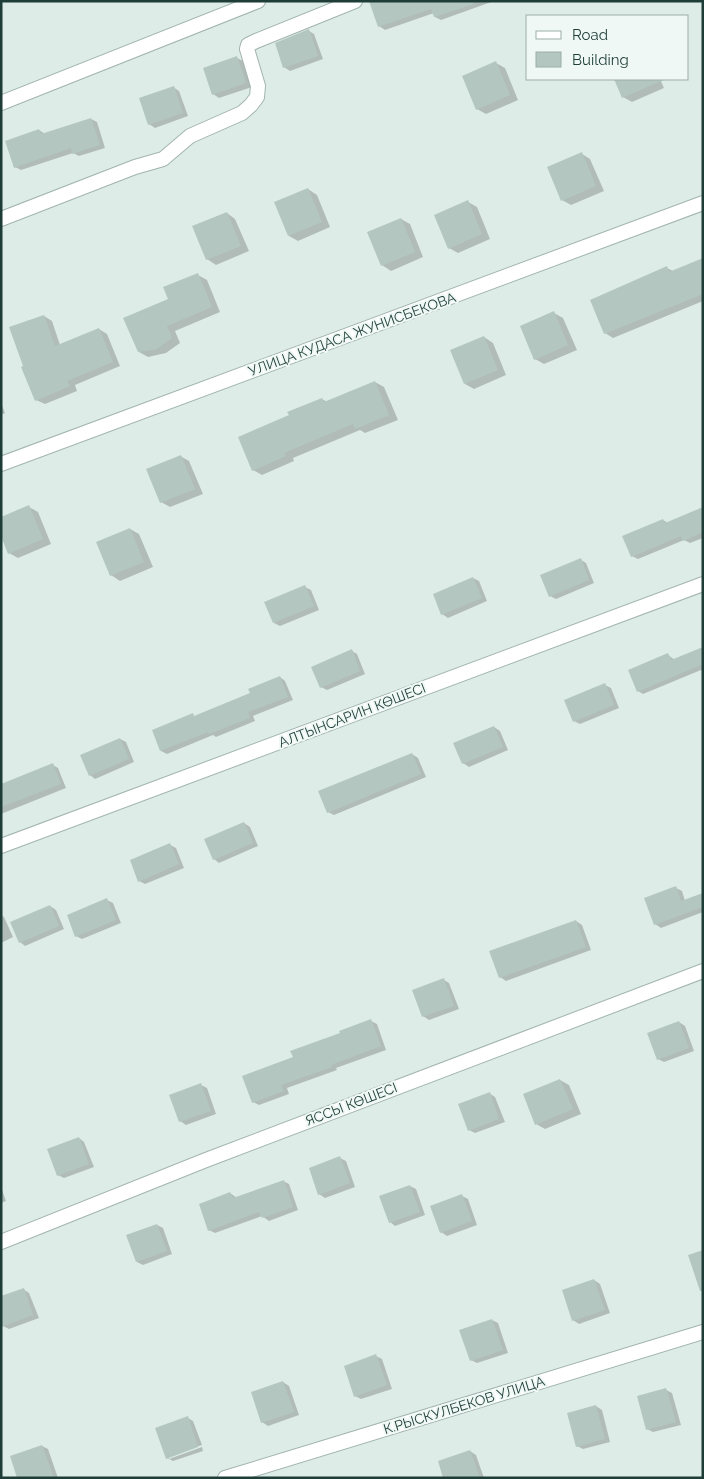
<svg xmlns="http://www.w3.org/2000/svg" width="704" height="1479" font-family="Raleway,sans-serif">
<rect width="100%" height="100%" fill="#deece7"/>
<path fill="#0003" d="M371 1H494L441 20 435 17 434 13 385 30 379 26Z
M309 31 314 34 323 59 290 71 284 67Z
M237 58 243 61 252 87 219 98 213 94Z
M496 63 505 68 518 100 486 114 477 109Z
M616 79H660L664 88 632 102 623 97Z
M173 87 179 91 188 116 155 128 149 124Z
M91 119 97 122 105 148 79 156 73 153 21 170 15 167 39 130 45 134Z
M582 154 590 159 604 191 571 205 562 200Z
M308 189 317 195 330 227 298 241 289 236Z
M468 202 477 207 490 239 458 253 449 248Z
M227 213 235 219 249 251 216 265 207 259Z
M401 219 410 224 423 257 391 271 382 265Z
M703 259V301L613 338 605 333 667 268 673 271Z
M198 275 207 280 220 312 175 331 180 343 166 353 148 357 139 352 170 300Z
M554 313 563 318 577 350 544 364 535 359Z
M44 316 52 321 60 345 99 329 107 334 120 366 75 385 77 391 45 404 36 400Z
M484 337 493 343 506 375 474 389 465 384Z
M375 382 384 387 398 420 365 433 360 430 293 458 294 461 262 475 253 470 290 416 322 399 327 402Z
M1 403 5 413 1 415Z
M180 456 189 461 203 494 170 507 161 502Z
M29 507 38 512 51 544 18 558 9 553Z
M703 509V538L690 543 684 540 638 559 632 556 663 520 668 523Z
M130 529 139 534 153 567 120 581 111 575Z
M581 560 586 563 594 583 556 599 550 596Z
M473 578 479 581 487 601 448 618 442 614Z
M305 587 311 590 319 610 280 626 274 623Z
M703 648V672L701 670 643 694 638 691 668 655 675 660Z
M352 651 357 654 365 674 327 690 321 687Z
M280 677 285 681 293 700 253 716 255 721 216 737 213 735 167 754 161 751 153 731 192 715 196 717 252 694Z
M605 685 611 688 619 708 580 724 574 721Z
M494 727 500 731 508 750 469 767 463 763Z
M120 739 126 742 134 762 95 779 90 775Z
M412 754 418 758 426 777 334 815 328 812Z
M53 765 58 768 66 788 1 814V785Z
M244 823 250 827 258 846 219 863 214 859Z
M170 845 176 848 184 868 145 884 139 881Z
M676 888 682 891 685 901 703 894V912L661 928 655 924Z
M107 900 113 903 121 923 82 939 76 936Z
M50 906 56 910 64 929 25 946 20 942Z
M1 915 4 917 13 937 1 943Z
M576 921 582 925 591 950 506 981 500 977Z
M444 980 449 983 459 1009 429 1020 423 1016Z
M371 1021 377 1024 386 1050 336 1068 337 1070 287 1088 289 1094 259 1105 253 1102 294 1058Z
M679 1022 685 1026 694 1051 664 1062 658 1059Z
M560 1080 569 1085 581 1114 545 1129 536 1124Z
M201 1085 207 1088 216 1114 186 1125 180 1121Z
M489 1093 495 1097 505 1122 475 1133 469 1130Z
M79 1138 84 1142 94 1167 64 1178 58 1175Z
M340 1158 346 1161 355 1187 325 1198 319 1194Z
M283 1181 289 1184 298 1210 269 1221 262 1216 215 1233 209 1230 230 1193 237 1198Z
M410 1186 416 1189 425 1215 395 1226 390 1222Z
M1 1187 6 1201 1 1203Z
M462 1196 468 1199 477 1225 447 1236 441 1232Z
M157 1225 163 1228 172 1254 143 1265 137 1262Z
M594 1280 600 1284 610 1313 579 1324 573 1320Z
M23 1289 29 1293 39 1318 9 1329 3 1326Z
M492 1320 498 1323 508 1353 477 1363 471 1360Z
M376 1356 382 1359 392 1389 361 1399 355 1396Z
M283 1382 289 1386 299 1415 268 1426 262 1422Z
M666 1390 672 1393 681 1425 653 1432 647 1429Z
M596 1406 602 1410 610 1442 583 1449 577 1446Z
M188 1418 193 1421 202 1445 169 1456V1459L202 1447 203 1451 173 1461 167 1458Z
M42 1446 48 1449 58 1478H19Z
M470 1451 476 1455 484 1478H445Z"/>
<path fill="#b3c7c0" d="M369 1H474V4L434 17 431 9 378 27Z
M309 29 318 56 283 68 275 43Z
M237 56 246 83 212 95 203 68Z
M496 61 510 95 476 110 462 76Z
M614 79H666L622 98Z
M174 86 183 113 148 125 139 98Z
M91 118 100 145 72 154 71 148 14 168 5 141 39 129 41 134Z
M582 152 596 186 561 201 547 167Z
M308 188 322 222 288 236 274 202Z
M468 200 482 234 448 249 434 215Z
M227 212 241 246 206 260 192 226Z
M401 218 415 252 381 266 367 232Z
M703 258V294L604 334 590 300 667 266 669 272Z
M198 273 212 307 167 326 172 338 157 349 138 352 123 318 168 299 163 287Z
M554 311 568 345 534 360 520 326Z
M44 315 55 346 99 328 113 362 67 381 70 386 35 401 21 367 23 366 9 327Z
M484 336 498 370 464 384 450 350Z
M375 381 389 415 355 429 353 424 284 453 286 456 252 471 238 437 289 415 287 412 322 398 324 402Z
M181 455 195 489 160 503 146 469Z
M29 505 43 539 8 554 1 536V517Z
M703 507V532L683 541 681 536 631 557 622 536 663 519 665 523Z
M130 528 144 562 110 576 96 542Z
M581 558 589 580 549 597 540 575Z
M473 577 482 598 441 615 433 594Z
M305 585 314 606 273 623 264 602Z
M703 647V664L637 692 628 670 668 653 671 660Z
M352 649 360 671 320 688 311 667Z
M280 676 288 697 248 712 250 718 209 734 208 732 160 751 152 730 193 713 194 716 250 693 248 689Z
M605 683 614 705 573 722 564 700Z
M494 726 503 747 462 764 453 743Z
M120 738 129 759 89 776 80 755Z
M412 753 421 774 327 813 318 791Z
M53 763 61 784 1 807V784Z
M244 822 253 843 213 860 204 839Z
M170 843 179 864 138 882 130 860Z
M676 886 681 901 703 893V907L654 925 644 898Z
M107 898 116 920 75 937 67 915Z
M50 905 59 926 19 943 10 922Z
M576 920 586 947 499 978 489 951Z
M444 978 454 1006 422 1017 412 990Z
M371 1019 381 1046 331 1065 332 1067 281 1085 284 1091 252 1103 242 1076 293 1057 290 1051 340 1033 339 1031Z
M679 1021 689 1048 657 1060 647 1033Z
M560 1079 573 1109 535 1125 523 1094Z
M201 1083 211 1111 179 1122 169 1095Z
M490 1092 499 1119 468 1131 458 1104Z
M79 1137 89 1164 57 1176 47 1149Z
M340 1156 350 1183 318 1195 309 1168Z
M284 1180 293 1207 262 1218 259 1212 208 1231 199 1204 230 1192 233 1198Z
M410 1185 420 1212 389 1223 379 1196Z
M462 1194 472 1221 440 1233 430 1206Z
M157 1224 167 1251 136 1262 126 1235Z
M703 1250V1291H700L688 1255Z
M594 1279 605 1310 572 1321 562 1290Z
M24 1288 33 1315 1 1327V1296Z
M492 1319 503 1350 470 1361 459 1330Z
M376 1354 387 1385 354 1397 344 1366Z
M283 1381 294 1412 261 1423 251 1392Z
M666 1388 676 1422 646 1430 637 1396Z
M596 1405 605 1439 576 1447 567 1413Z
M188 1416 198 1447 166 1459 155 1428Z
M42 1445 54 1478H17L10 1456Z
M470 1450 480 1478H443L438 1461Z"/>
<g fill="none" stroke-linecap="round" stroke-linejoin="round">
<defs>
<path id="minor" d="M1 103 258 1
M1 219 135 167 163 159 190 136 242 113 251 105 257 97 258 86 247 49 248 45 256 41 355 1
M1 464 703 203
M1 846 703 584
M1 1242 206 1160 703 971
M225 1478 703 1332"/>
</defs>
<use href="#minor" stroke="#a1b4af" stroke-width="16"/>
<use href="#minor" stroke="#fff" stroke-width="14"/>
</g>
<g text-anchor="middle" stroke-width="4" stroke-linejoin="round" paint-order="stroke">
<g font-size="14" fill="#1e3d37" stroke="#eff8f4">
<text transform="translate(352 334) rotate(-20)" y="5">УЛИЦА КУДАСА ЖУНИСБЕКОВА</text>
<text transform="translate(352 715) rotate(-21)" y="5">АЛТЫНСАРИН КӨШЕСІ</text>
<text transform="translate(351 1104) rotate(-21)" y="5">ЯССЫ КӨШЕСІ</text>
<text transform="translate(464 1405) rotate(-17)" y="5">К.РЫСКУЛБЕКОВ УЛИЦА</text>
</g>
</g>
<rect width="704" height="1479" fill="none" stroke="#1e3d37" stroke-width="5"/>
<rect x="526" y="15" width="162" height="65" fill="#eff8f4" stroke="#9bada8"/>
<rect x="536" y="31" width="25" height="8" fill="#ffffff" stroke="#9bada8"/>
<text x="572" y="40" font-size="15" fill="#1e3d37">Road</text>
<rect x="536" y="52" width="25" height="15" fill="#b3c7c0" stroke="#9bada8"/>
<text x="572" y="65" font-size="15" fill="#1e3d37">Building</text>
</svg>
